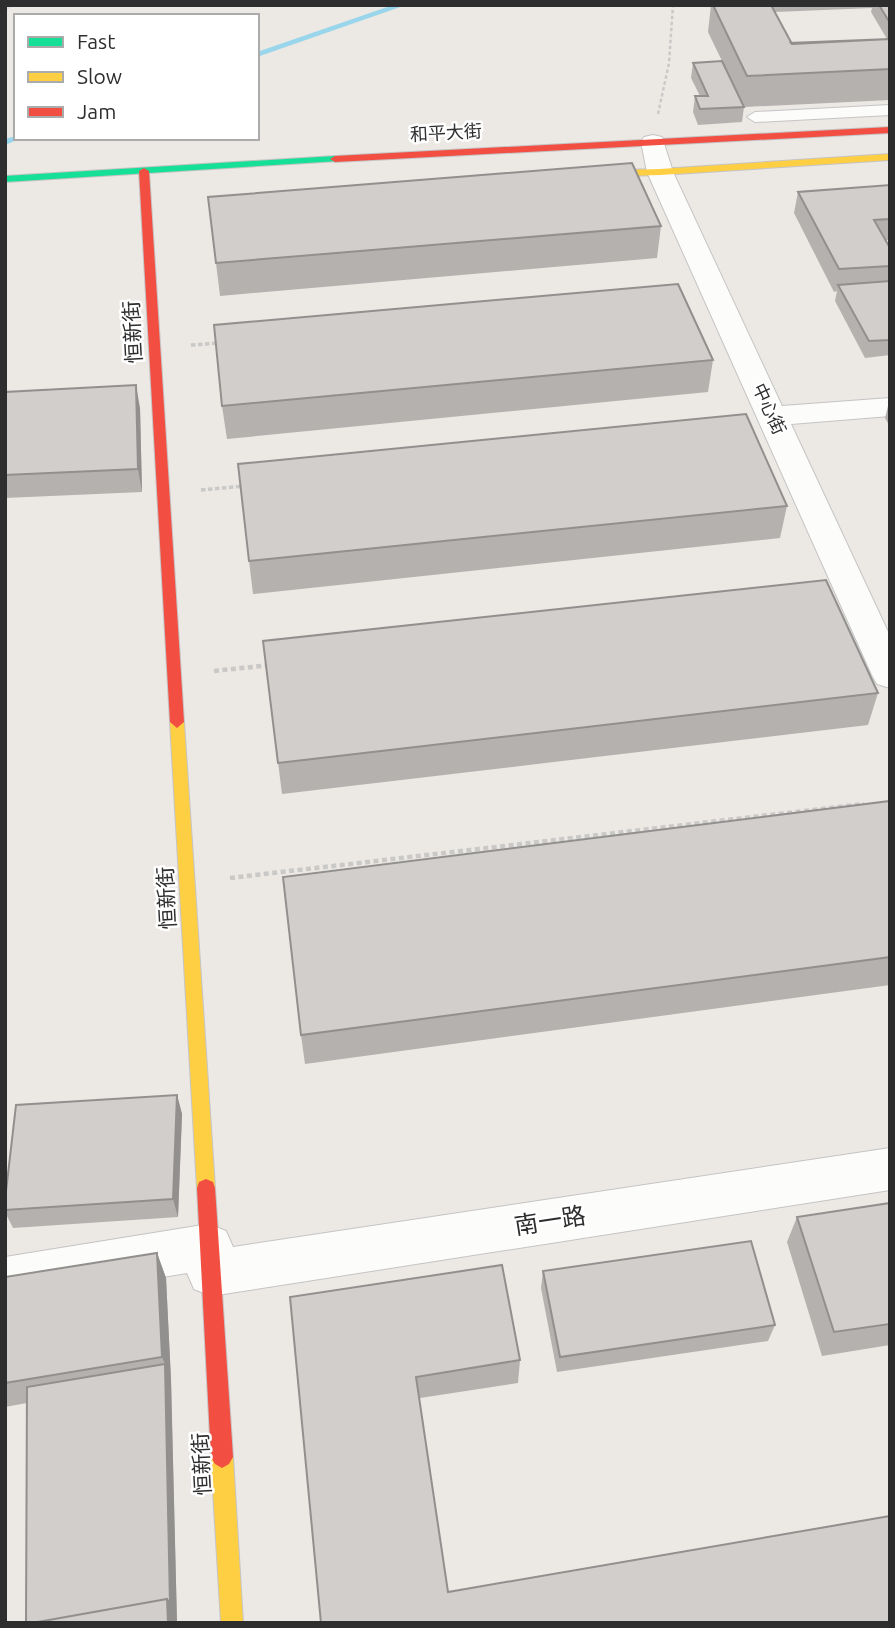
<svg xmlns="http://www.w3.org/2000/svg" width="895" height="1628" font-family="Ubuntu,'Noto Sans SC',sans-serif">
<rect width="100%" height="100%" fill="#ece8e4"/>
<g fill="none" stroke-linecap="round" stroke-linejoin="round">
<path fill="#99d6ec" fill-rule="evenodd" d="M393 5H406L257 57V52Z
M16 136V138H22L5 145V139Z"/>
<defs>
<path id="lane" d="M890 105V115L755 122 747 117 755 112Z"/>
<path id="street" d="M653 135 662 137 673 172 782 406 890 398V416L791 424 890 636V688L877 684 872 675 647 172 641 142 644 137Z
M890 1148V1190L211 1296 194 1289 187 1273 5 1303V1257L209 1224 226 1231 233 1247Z"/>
<path id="fast" d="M335 156 340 159 339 161 5 182V176Z"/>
<path id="slow" d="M890 154V160L660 175 584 177 579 174 584 171 660 169Z
M177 716 184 722 215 1188 213 1194 206 1197 199 1194 197 1188 170 722Z
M222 1446 229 1450 233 1457 243 1623H221L211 1457 215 1450Z"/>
<path id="jam" d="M890 127V133L335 162 330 159 335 156Z
M144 168 149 171 184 722 177 728 170 722 139 171Z
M206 1179 213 1182 215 1188 233 1457 229 1464 222 1468 215 1464 211 1457 197 1188 199 1182Z"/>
</defs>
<use href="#lane" stroke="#c5c4c5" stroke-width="2"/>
<use href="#street" stroke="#c5c4c5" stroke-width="2"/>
<use href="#fast" stroke="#c5c4c5" stroke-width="2"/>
<use href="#slow" stroke="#c5c4c5" stroke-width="2"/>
<use href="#jam" stroke="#c5c4c5" stroke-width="2"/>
<path stroke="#c9c9c8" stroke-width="2.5" stroke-dasharray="3.5 2.5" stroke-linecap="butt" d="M658 114 669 63 673 5"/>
<path stroke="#c9c9c8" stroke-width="3.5" stroke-dasharray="4.5 2.5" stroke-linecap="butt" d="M191 345 221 343
M201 490 245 486"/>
<path stroke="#c9c9c8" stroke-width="4.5" stroke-dasharray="5 3.5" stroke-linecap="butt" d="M214 671 271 665
M230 878 864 804"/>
<use href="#lane" fill="#fcfcfb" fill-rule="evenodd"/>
<use href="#street" fill="#fcfcfb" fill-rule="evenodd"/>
<use href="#fast" fill="#16e098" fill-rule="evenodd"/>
<use href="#slow" fill="#ffcf43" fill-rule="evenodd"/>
<use href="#jam" fill="#f24e42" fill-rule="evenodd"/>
<path stroke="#dfdfe1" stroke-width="3.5" d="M5 9 12 5"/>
</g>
<path fill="#b4b1af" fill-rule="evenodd" d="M711 5H890V100L744 107 742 122 698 125 693 112 695 96H700L691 78 693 63 722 61 708 32ZM872 8 871 12 887 39 791 43 775 12Z
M890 185V240H886L890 248V355L865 358 835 301 837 291 834 292 794 213 798 192Z
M208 197 661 226 657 258 220 296Z
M713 360 708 392 227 439 222 406Z
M5 392 140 408 142 492 5 498Z
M890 398V427L885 418Z
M787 506 780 538 253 594 249 561Z
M263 641 878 693 868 725 282 794Z
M890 801V985L305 1064 301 1035Z
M177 1095 182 1114 178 1217 13 1228 5 1212V1210Z
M890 1203V1345L822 1356 787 1242 797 1217Z
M157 1253 166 1278 171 1380 177 1623 27 1403 5 1407V1277Z
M543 1271 775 1325 768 1341 557 1372 541 1288Z
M290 1297 520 1360 518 1383 420 1398 321 1623Z"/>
<path fill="#92908e" d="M136 385 140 408 142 492 138 469Z
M177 1095 182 1114 178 1217 173 1199Z
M157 1253 166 1278 171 1380 177 1623H168L167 1599 165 1364 162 1357Z"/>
<path fill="#d1cecb" stroke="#92908e" stroke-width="2" d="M713 5H771L792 44 890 39V69L747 76Z
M879 5H890V23Z
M890 39 792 44 791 43Z
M722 61 744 107 700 109 695 96H708L693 63Z
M632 163 661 226 216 263 208 197Z
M890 185V219L874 220 890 248V266L839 269 798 192Z
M890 281V340L869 341 838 285Z
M678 284 713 360 222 406 214 325Z
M136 385 138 469 5 475V392Z
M746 414 787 506 249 561 238 464Z
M826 580 878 693 278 763 263 641Z
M890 801V957L301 1035 283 877Z
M177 1095 173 1199 5 1210V1200L16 1105Z
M890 1203V1324L834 1332 797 1217Z
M751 1241 775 1325 560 1357 543 1271Z
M157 1253 162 1357 5 1383V1277Z
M502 1265 520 1360 416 1377 448 1592 890 1516V1623H321L290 1297Z
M165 1364 170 1604 167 1599 32 1623H26L27 1387Z
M167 1599 168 1623H32Z"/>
<g text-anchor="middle" stroke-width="5" stroke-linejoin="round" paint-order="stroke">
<g font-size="18" fill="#2e2e2e" stroke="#fff">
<text transform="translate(446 133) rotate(-3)" y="6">和平大街</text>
<text transform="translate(769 409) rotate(65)" y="6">中心街</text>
</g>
<g font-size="21" fill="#2e2e2e" stroke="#fff">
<text transform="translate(133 332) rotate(-93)" y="7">恒新街</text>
<text transform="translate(167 898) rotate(-93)" y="7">恒新街</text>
<text transform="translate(202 1464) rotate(-93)" y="7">恒新街</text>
</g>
<g font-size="24" fill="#2e2e2e" stroke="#fff">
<text transform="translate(550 1221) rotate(-9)" y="8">南一路</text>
</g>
</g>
<rect width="895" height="1628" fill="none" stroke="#2e2e2e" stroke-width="14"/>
<rect x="14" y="14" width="245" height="126" fill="#ffffff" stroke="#ababab" stroke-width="2"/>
<rect x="28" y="37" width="35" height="10" fill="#16e098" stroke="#ababab" stroke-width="2"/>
<text x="77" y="49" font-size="21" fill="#2e2e2e">Fast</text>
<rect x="28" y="72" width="35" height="10" fill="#ffcf43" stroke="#ababab" stroke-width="2"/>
<text x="77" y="84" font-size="21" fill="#2e2e2e">Slow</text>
<rect x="28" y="107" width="35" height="10" fill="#f24e42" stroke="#ababab" stroke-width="2"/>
<text x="77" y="119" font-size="21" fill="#2e2e2e">Jam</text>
</svg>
